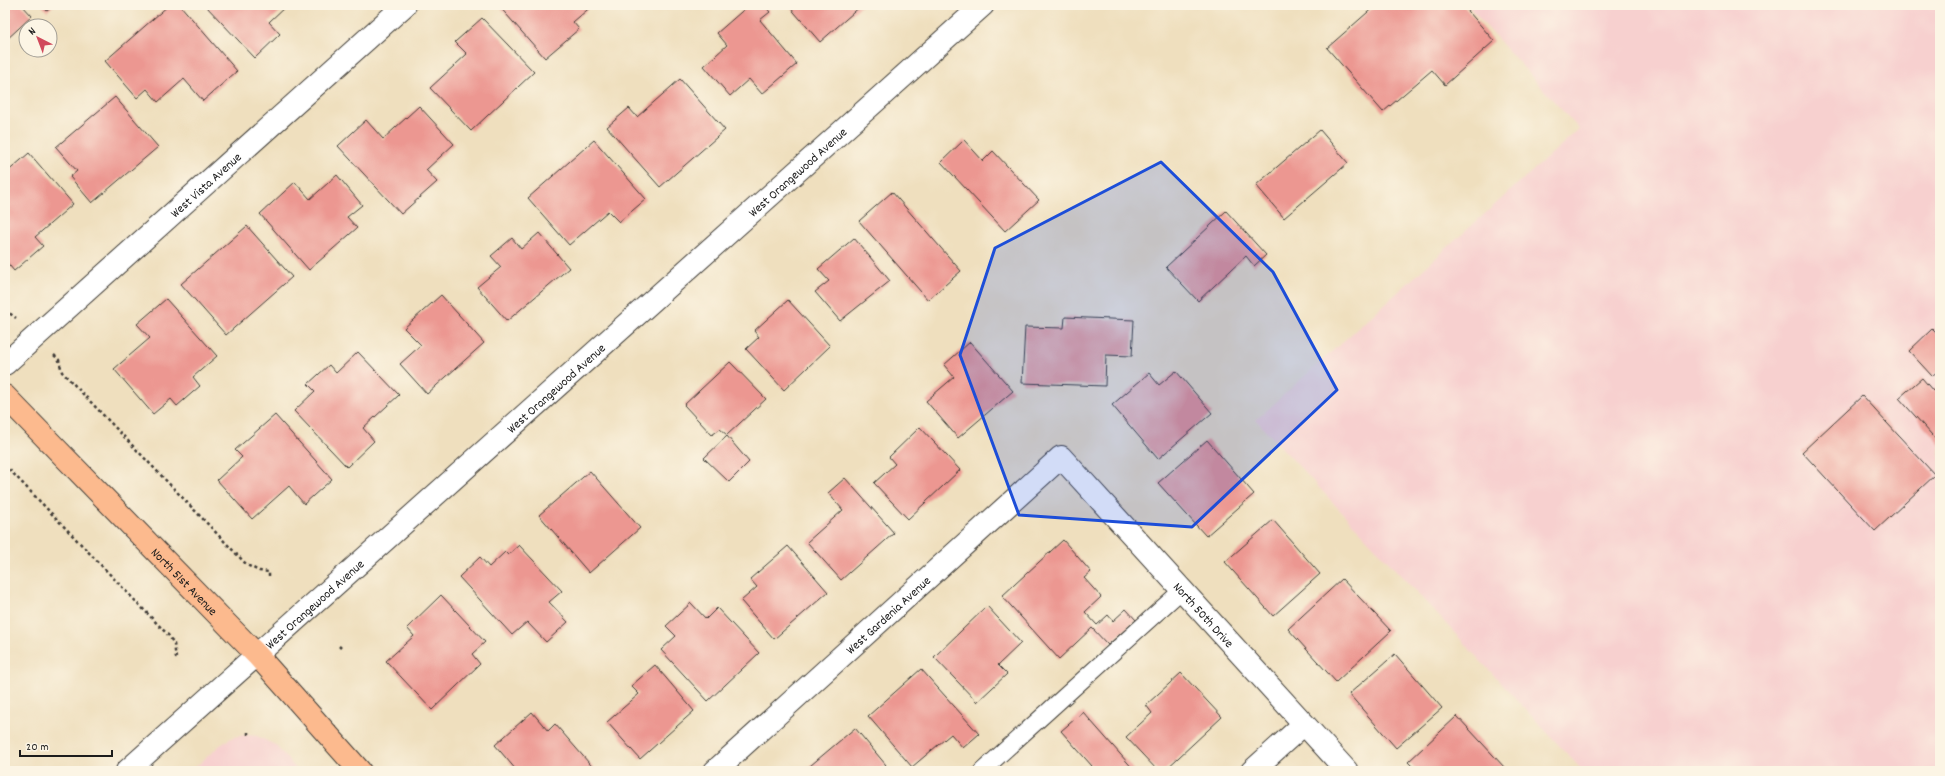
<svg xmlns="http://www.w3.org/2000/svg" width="1945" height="776" font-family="Dekko,sans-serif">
<rect width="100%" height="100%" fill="#fcf5e5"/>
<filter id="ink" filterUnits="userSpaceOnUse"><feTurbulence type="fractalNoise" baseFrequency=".025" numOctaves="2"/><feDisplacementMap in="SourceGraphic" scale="8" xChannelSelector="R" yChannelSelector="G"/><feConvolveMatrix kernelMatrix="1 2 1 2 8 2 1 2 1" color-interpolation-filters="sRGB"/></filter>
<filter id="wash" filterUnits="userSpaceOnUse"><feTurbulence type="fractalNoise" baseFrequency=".012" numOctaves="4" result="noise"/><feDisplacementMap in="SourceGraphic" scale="16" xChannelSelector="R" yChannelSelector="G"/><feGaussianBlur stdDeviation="0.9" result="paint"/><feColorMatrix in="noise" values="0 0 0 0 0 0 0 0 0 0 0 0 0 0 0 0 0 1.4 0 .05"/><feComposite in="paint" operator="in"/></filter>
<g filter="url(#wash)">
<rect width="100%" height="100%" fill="#efdfbe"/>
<path fill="#f7d0cf" d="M1467 5H1940V771H1583L1256 420 1579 129Z
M246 735 257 736 275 745 298 771H191L219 746 233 737Z"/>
<g id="blocks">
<path fill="#ec9791" d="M5 5H22L32 16 5 41Z
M42 5H54L47 11Z
M169 5H180L237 71 203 101 184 79 158 102 147 89 137 98 105 61Z
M205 5H287L269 22 280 34 255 58Z
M498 5H593L573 22 579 29 545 58Z
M749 5H764L770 12 760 20 797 64 762 94 749 79 730 96 704 66 727 45 717 33Z
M788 5H862L820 42Z
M1376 5H1463L1494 41 1445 85 1432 70 1383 112 1327 48Z
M482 18 534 72 471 131 430 88 467 54 455 42Z
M680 79 725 130 660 187 607 127 629 108 637 117Z
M115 97 158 147 92 203 70 177 77 171 56 147Z
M419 106 454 144 426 170 437 182 401 214 338 146 366 120 383 139Z
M1320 130 1348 163 1284 218 1256 185Z
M594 140 646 199 619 222 608 211 569 245 528 198Z
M964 140 983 161 993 151 1039 200 1005 231 941 162Z
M29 153 73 204 35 237 43 246 14 271 5 260V174Z
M337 175 362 205 347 217 357 228 309 270 260 214 295 182 310 199Z
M892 192 961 271 928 300 859 221Z
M1226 211 1266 255 1254 266 1246 256 1198 301 1166 267Z
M247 226 292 277 226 335 181 284Z
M539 233 569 268 507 321 477 287 501 267 491 256 512 238 521 249Z
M854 238 890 281 840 321 815 292 829 281 818 269Z
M441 295 484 343 427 394 400 364 421 345 404 328Z
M166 299 217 356 193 377 200 386 177 406 171 399 153 414 114 369 150 338 137 324Z
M788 300 830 346 784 390 746 349 759 337 754 331Z
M1065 317 1134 320 1132 356 1106 355 1105 386 1022 383 1025 327 1064 328Z
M1932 329 1940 337V369L1932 376 1909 351Z
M970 342 1013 391 958 438 926 401 954 377 944 365Z
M358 352 399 395 363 428 374 441 347 467 294 411 315 391 308 384 329 365 336 373Z
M730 362 766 399 727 435 720 429 712 435 684 405Z
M1176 371 1212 413 1158 459 1112 405 1149 373 1159 385Z
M1922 378 1933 391 1940 385V444L1899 398Z
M1862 396 1935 475 1875 531 1802 452Z
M275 415 332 479 304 504 289 486 252 519 217 480 242 457 235 450Z
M920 427 960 470 908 519 874 483 895 464 889 457Z
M727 436 749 462 729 482 704 458Z
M1207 440 1254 494 1206 536 1158 483Z
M590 471 640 528 589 573 539 515Z
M845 478 894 533 841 580 807 542 843 510 828 493Z
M1273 520 1320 574 1273 616 1225 562Z
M1063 540 1091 572 1084 578 1101 597 1085 612 1097 625 1108 615 1113 621 1126 609 1136 620 1108 645 1092 628 1059 659 1002 596Z
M519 545 562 591 549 602 568 622 546 642 527 622 512 635 459 577 480 557 489 567 505 552 508 555Z
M788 546 828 592 774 639 741 601 757 587 750 579Z
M1342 579 1391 631 1336 682 1288 629Z
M441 595 485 642 472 654 480 664 432 710 386 661 414 636 407 628Z
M691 603 706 619 717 608 759 653 708 701 661 650 676 636 666 626Z
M987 606 1021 643 998 665 1007 674 977 702 934 657Z
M1395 654 1442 708 1396 748 1349 694Z
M655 665 694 711 640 759 607 722 639 694 631 686Z
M921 669 979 734 963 748 951 734 912 767 868 716Z
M1181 673 1222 717 1164 771H1158L1126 737 1152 713 1146 705Z
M532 712 548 731 555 724 596 771H517L495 745Z
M1083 712 1135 771H1087L1092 766 1061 731Z
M1457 716 1505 768 1502 771H1417L1408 762Z
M855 728 886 765 879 771H804Z"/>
</g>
</g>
<g filter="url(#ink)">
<use href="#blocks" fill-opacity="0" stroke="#3c3934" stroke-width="1"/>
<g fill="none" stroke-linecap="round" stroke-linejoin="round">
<defs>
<path id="service" d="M982 771 1182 590"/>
<g id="minor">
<path id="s1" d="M5 364 405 5"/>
<path id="s2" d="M715 771 1061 457 1347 771"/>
<path d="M1252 771 1304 724"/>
</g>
<g id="tertiary">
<path id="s3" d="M127 771 983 5"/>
</g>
<g id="primary">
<path id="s4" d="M5 396 257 655 360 771"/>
</g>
</defs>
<use href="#service" stroke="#3c3934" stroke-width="18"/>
<use href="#minor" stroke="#3c3934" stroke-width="24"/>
<use href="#tertiary" stroke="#3c3934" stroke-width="24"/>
<use href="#primary" stroke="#3c3934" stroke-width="24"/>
<path stroke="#3c3934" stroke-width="2.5" stroke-dasharray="3 3" stroke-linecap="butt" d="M5 310 16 318
M54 355 59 360 62 372 247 565 259 571 269 572V576
M5 465 169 636 174 644 176 658H178
M339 646 341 648
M248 732V735"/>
<use href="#service" stroke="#fff" stroke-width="16"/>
<use href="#minor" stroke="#fff" stroke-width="22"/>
<use href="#tertiary" stroke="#fff" stroke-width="22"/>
<use href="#primary" stroke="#fcba8e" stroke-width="22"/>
</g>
</g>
<path fill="#1d4ed8" fill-opacity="0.2" stroke="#1d4ed8" stroke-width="3" stroke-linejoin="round" d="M1161 162 1273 272 1337 390 1192 527 1019 515 960 355 995 248Z"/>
<g text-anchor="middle" stroke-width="3.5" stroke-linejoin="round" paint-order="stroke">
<g font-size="13" fill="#1c1c1c" stroke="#fcf5e5">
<text dy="5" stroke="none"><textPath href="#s3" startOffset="899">West Orangewood Avenue</textPath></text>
<text dy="5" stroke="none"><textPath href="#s1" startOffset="269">West Vista Avenue</textPath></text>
<text dy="5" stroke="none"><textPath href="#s3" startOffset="575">West Orangewood Avenue</textPath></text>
<text dy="5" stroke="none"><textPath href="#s4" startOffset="258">North 51st Avenue</textPath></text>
<text dy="5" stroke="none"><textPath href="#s3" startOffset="251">West Orangewood Avenue</textPath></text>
<text dy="5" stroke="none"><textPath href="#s2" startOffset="233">West Gardenia Avenue</textPath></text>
<text dy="5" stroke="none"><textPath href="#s2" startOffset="680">North 50th Drive</textPath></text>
</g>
</g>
<rect width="1945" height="776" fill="none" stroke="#fcf5e5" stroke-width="20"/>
<g transform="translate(38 38) rotate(318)"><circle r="19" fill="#fcf5e5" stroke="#a29e95"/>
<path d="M0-3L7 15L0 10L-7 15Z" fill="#d1495b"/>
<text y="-6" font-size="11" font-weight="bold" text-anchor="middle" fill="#1c1c1c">N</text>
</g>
<path d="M20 750v6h92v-6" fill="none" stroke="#1c1c1c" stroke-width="2"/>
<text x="26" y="750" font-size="12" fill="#1c1c1c" stroke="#fcf5e5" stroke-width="3" paint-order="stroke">20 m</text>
</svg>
